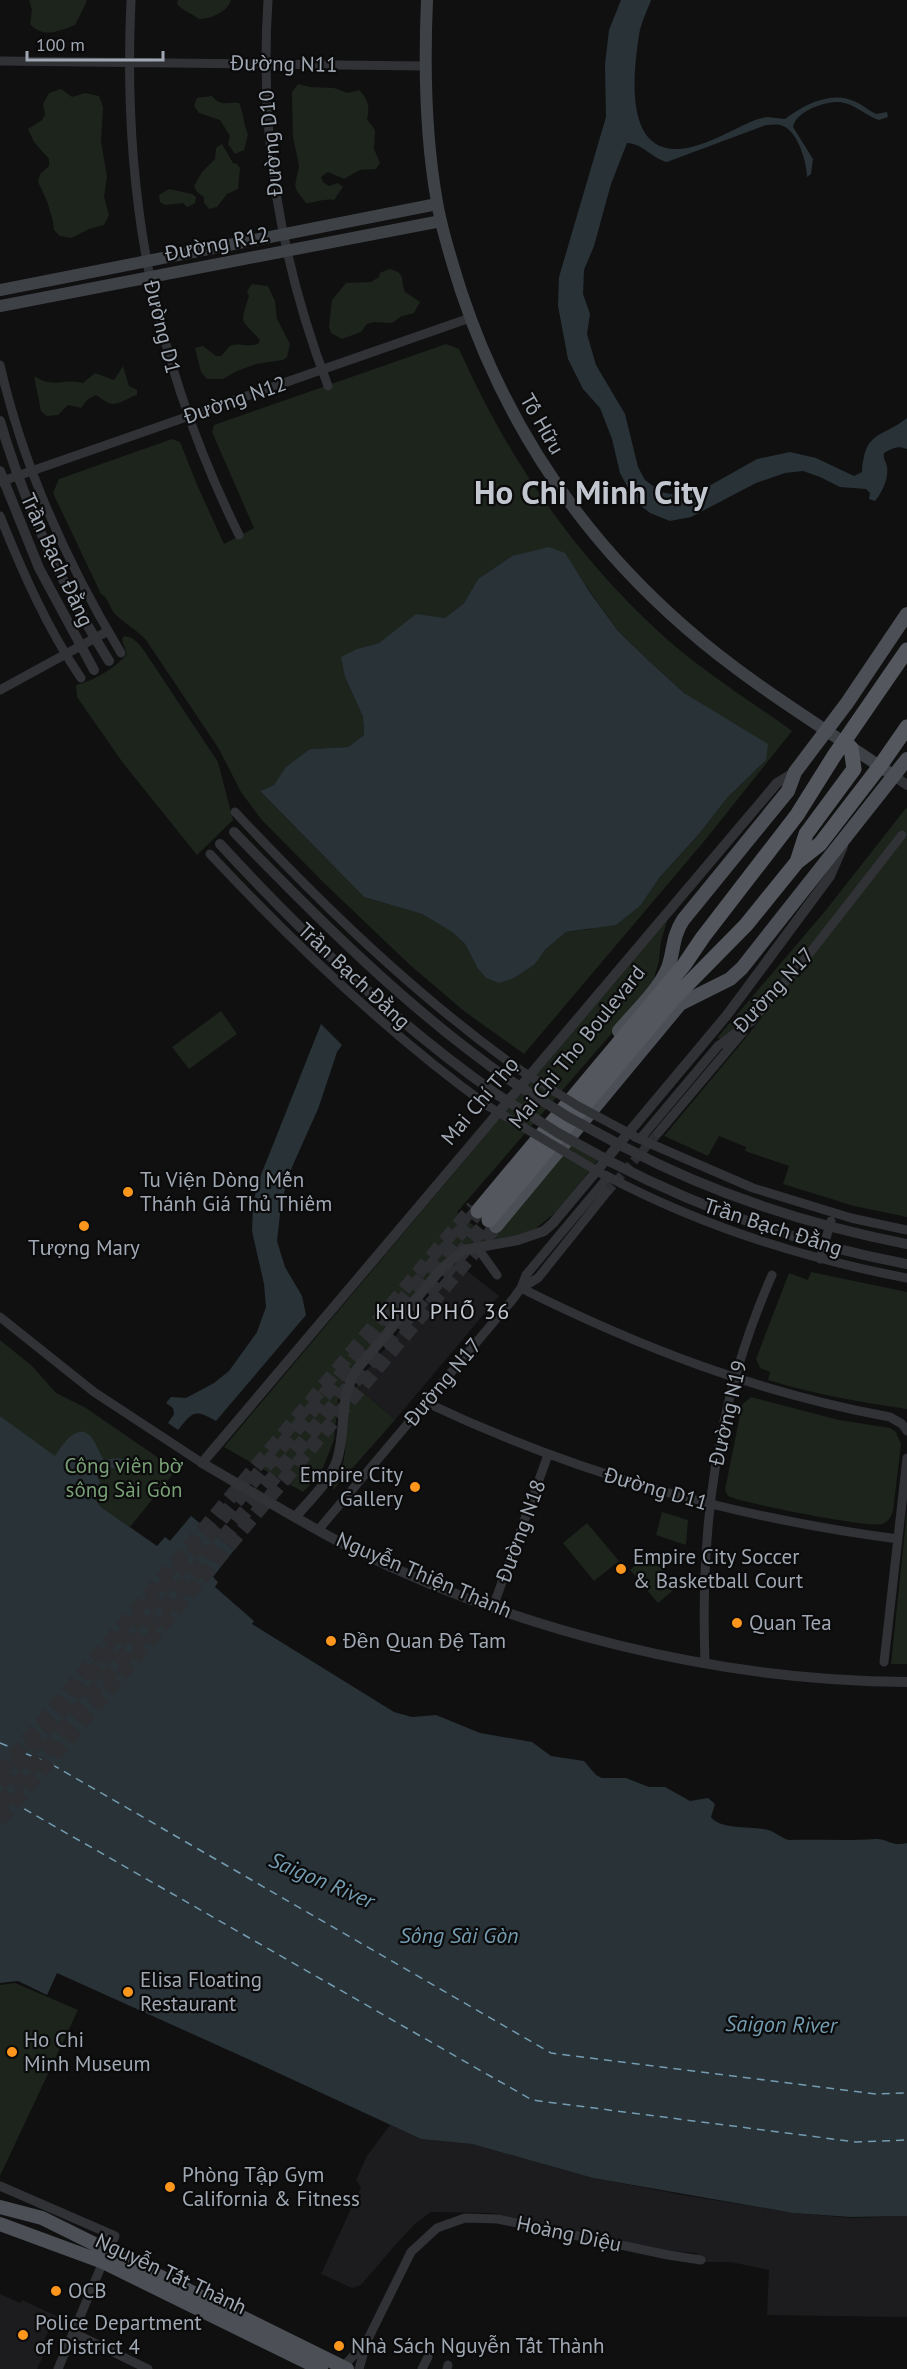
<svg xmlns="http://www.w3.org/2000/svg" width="907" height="2369" font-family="'PT Sans',sans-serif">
<rect width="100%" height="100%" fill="#101011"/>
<path fill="#1c1c1e" d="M457 1263 499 1296 395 1420 356 1386 367 1370Z
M390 2125 421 2139 472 2144 593 2178 683 2195 793 2213 852 2218 907 2216V2317L767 2315 769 2270 731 2262H700L697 2253 668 2251 493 2213 431 2212 417 2222 397 2243 361 2285 352 2288 321 2274 361 2187 356 2180 367 2156Z
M0 2294 20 2303 22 2300 61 2318 59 2323 53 2321 41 2347 46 2350 37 2369H0Z"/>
<path fill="#1c241c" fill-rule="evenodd" d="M29 0H86L87 1 75 25C58 31 44 39 30 24L32 10Z
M178 0H231C228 12 210 19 199 19 191 13 183 11 177 4Z
M298 84 310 87 334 88 348 93 359 90C368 99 370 106 367 119L375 130 374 149 380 163 376 169 360 170 344 179 328 172 321 177 323 182 329 186 338 183 343 187 334 200C325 198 316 203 306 203L297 191 295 185 299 166 293 137 292 98V92Z
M61 89 72 97 85 93 99 96 103 107 101 142 107 176 104 197 109 215 104 225 89 229 71 238 60 236 54 230 53 221 47 201 38 182 40 174 49 166V159L34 142 28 129 42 120 45 115 43 104 49 93Z
M212 96C221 107 227 102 239 103 244 114 243 123 248 134L244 150 235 154 228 144 230 136 220 120 199 113 194 106 197 98Z
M222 144 233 163 237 164 240 168 238 189 227 194 217 207 209 209 204 203V197L197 192 194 186 202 172 215 159 216 148Z
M169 189 192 194 196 197 195 203 187 207 183 203 165 205 160 202 159 195Z
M389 269C407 273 400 280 405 292L420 302 414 313 402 316 392 323 374 322 367 324 361 332 342 339 331 333 329 327 332 300 346 283 371 282 379 277 380 273Z
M252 284 268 286 275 301 277 319 290 344 287 357 283 360 256 364 237 371 223 379H207L201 372 195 348 203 346 216 356H221C225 353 227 347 232 345 239 343 249 347 258 344L260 340C241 318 239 327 249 296L247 291Z
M446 344 459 349C507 457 573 553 660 633 700 670 748 699 792 731L706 839 524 1054 464 1011 410 965 323 882 261 819 241 792 219 749 146 640C137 630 124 623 115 614 109 607 109 598 101 594L53 493 59 479 172 439 180 442 198 487 224 544 254 528 212 432 214 425ZM512 556 577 573 618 631 649 661 684 693 716 714 745 730 766 760 727 798 699 834 660 877 641 905 591 929 566 932 545 950 535 964 486 978 478 969 465 944 452 932 422 914 364 897 260 791 274 785 310 749 348 747 364 735 363 717 345 677 357 649 379 643 416 615 445 618 464 603 478 579Z
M123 366 129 386 137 390V395C129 397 117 407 109 403 105 402 100 397 96 395L87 400 81 408 68 405 58 415 47 416 41 411 34 376C54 389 62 378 83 383L95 373 114 380Z
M124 636C135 637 139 644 145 652L218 762 233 820 197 855 123 763 77 697 76 685C95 680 114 669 127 654L122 640Z
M906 808 907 809V1217L854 1206 783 1184 789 1166 745 1151 746 1147 719 1136 708 1156 664 1136 739 1046 907 836 903 832 750 1019 723 1039 717 1038 826 910Z
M668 918 661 941 659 961 651 988 457 1212 489 1238 573 1140 598 1160 557 1211 529 1234 461 1246 443 1261 349 1372 341 1387 338 1399 334 1440 320 1475 303 1492 224 1447Z
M221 1011 237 1034 189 1069 172 1047Z
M811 1272 907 1292V1409C859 1402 814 1394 768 1380L770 1372 760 1368 756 1359 789 1273 808 1280Z
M0 1340 32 1366 56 1393 86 1408 176 1470 130 1527 101 1507 91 1494 0 1416Z
M356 1386 395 1420 334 1489 328 1487C333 1480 340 1472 343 1463 350 1438 340 1408 356 1386Z
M751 1397 839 1420 890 1428 896 1432 901 1444 893 1511C891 1517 888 1523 881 1524 868 1528 742 1503 728 1496L725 1490 742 1405Z
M907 1511V1664H891Z
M662 1512 688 1520 686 1545 656 1535Z
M587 1523 619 1561 594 1581 563 1543Z
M649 1554 677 1587 658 1603 630 1570Z
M15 1983 78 2010 0 2176V1985Z"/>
<path fill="#283237" d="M621 0H651C647 11 641 23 639 35 634 69 623 150 677 149 702 149 734 128 758 119L767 117 785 119C804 105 831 90 856 102 863 105 869 111 876 114L887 112 888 117 879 120C866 116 855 104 840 102 825 101 796 111 793 127L813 159 811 174 807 177C807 162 797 128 780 125 776 124 770 125 766 125L667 162C651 158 644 144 627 143L611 184 594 246 584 270 583 294 590 314 587 334 596 365 625 414 638 467 645 480 661 492 680 496 709 486 757 459 790 452 816 458 854 476 862 472C865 430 880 439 907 418V449C898 445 892 448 884 453 883 460 886 461 887 467 889 478 882 493 875 501L869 499 870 493 866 489 840 487 820 477 803 471 785 473 756 483 691 517 670 521 650 513 635 501 620 473 612 439 600 408 583 389 568 359 558 306 559 277 606 117 605 64 609 30Z
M549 547 565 553 589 591 618 631 649 661 684 693 768 744 766 760 727 798 699 834 660 877 641 905 616 925 566 932 545 950 535 964 514 978 499 983 486 978 478 969 465 944 452 932 422 914 364 897 260 791 274 785 286 767 310 749 348 747 364 735 363 717 345 677 341 657 357 649 379 643 416 614 445 618 464 603 478 579 512 556Z
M321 1024 342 1045 337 1052 318 1109 292 1167 284 1193 280 1214 277 1241 285 1267 302 1296 306 1315 216 1421C195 1409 193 1411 178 1430L168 1423 174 1414 173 1408 166 1403 171 1397 186 1398 214 1383 229 1371 257 1332 266 1307 264 1284 252 1231 253 1207 257 1185Z
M0 1416 55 1456C62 1445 78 1420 92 1438 97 1445 99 1453 104 1460L117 1458 141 1463 143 1470C132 1475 106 1465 93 1465L100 1483 91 1494 101 1507 157 1546 165 1537 170 1541 191 1516 234 1550 213 1577 218 1582 215 1587 254 1621 252 1624 394 1712 412 1717 436 1715 480 1733 532 1742 551 1756 584 1761 596 1775 602 1778H626L649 1787H665L690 1801 708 1798 715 1804 711 1817C720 1831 757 1825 771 1831 778 1834 782 1838 789 1840 818 1839 847 1841 875 1839 887 1838 891 1847 907 1843V2216L851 2217 793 2213 593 2178 472 2144 421 2139 248 2059 57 1973 47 1995 18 1981 0 1983Z"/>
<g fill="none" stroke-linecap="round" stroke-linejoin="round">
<path stroke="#749cb1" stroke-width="1.5" stroke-dasharray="8 6" stroke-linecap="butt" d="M0 1743 51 1764 551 2053 876 2094 907 2093
M0 1795 532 2100 856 2142 907 2140"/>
<path stroke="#2d2e31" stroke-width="9" stroke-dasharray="9 4.5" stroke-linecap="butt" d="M607 1192 658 1133"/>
<path stroke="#2d2e31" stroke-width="14" stroke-dasharray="14 7" stroke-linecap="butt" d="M0 1773 473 1207
M0 1820 496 1226"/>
<path stroke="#2d2e31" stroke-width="15" stroke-dasharray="15 8" stroke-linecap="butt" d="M0 1784 478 1211
M0 1805 489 1220"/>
<path stroke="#303236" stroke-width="9" d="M131 0C122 193 153 360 239 535
M268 0C259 135 280 260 328 386
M0 61 425 66
M0 365C23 466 68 565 121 653
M0 482 470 318
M0 516C22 571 47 628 81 678
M0 690 108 631
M235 812C323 906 415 995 520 1070
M210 854C296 946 386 1032 488 1106
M658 1133 743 1032
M635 1137 753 1188 851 1218 907 1230
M640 1139 718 1046 752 1021 809 954 902 835
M605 1175C699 1225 802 1258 907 1278
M477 1247 497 1275
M820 1259 831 1221
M521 1288C641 1348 759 1393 890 1417L902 1424 907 1431
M521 1288 538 1278 607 1192
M0 1317 94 1392 202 1463
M425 1402C577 1474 731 1517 898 1539
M319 1529 513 1299 521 1288 526 1275 608 1177
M493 1607 548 1455
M884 1662 907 1458
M705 1663C700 1525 716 1403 772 1275
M0 2186 115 2236 108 2251
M74 2333 148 2369
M343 2367 365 2343
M58 2369 103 2262
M359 2369 367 2341 411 2252 437 2228 465 2218 498 2219 668 2255 701 2260
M422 2369 428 2357
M447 2369 448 2365"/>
<path stroke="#303236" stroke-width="10" d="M0 421C25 506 62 586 109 661
M0 471 39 568 94 670
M795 772 777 783 202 1463C249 1490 299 1521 347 1546 517 1631 717 1681 907 1682
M894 776 907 785
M234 832C320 921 409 1010 511 1081
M220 844C305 936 395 1023 498 1095
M624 1147C713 1194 809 1225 907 1244
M611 1162C704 1210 804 1245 907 1264
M296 1516C311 1499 330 1481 337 1460 347 1428 338 1399 357 1369L442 1268 464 1250 518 1240 544 1231 553 1223 727 1015 830 876 843 846"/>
<path stroke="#3e4146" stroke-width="12" d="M427 0C424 68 425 135 437 202 442 232 452 262 461 291 505 424 580 536 686 628 747 682 826 729 894 776
M0 290 437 204
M0 306 441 221"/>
<path stroke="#4c4f55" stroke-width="14" d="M619 1031C634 1013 659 990 668 968 674 951 672 937 683 920L788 791 795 772 847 703 907 614
M496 1226 680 1004 730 979 742 968 907 759
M0 2207 42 2218 347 2369
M0 2224 103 2262 321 2369"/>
<path stroke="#54585e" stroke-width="15" d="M797 862 806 834 854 769 851 748 844 741
M478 1211 684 965 703 937 797 815 834 756 907 650
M489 1220 674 998 746 925 797 862 820 844 880 766 907 727"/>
<path stroke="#303236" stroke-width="9" d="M520 1070 578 1106 634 1136
M488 1106 602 1174"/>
<path stroke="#303236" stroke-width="10" d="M511 1081 568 1117 624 1147
M498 1095 558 1133 611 1162"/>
</g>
<g fill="#fc961d" stroke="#0b0b0c" stroke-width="2">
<circle cx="128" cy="1192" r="6"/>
<circle cx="84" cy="1226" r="6"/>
<circle cx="415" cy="1487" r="6"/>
<circle cx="621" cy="1569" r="6"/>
<circle cx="737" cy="1623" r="6"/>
<circle cx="331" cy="1641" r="6"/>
<circle cx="128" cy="1992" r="6"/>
<circle cx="12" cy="2052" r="6"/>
<circle cx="170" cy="2187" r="6"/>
<circle cx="56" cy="2291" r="6"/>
<circle cx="23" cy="2335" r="6"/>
<circle cx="339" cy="2346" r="6"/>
</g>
<g text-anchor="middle" stroke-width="4.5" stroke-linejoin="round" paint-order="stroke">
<g font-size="21" fill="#a0a8b3" stroke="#0b0b0c">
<text transform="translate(284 64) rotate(1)" y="7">Đường N11</text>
<text transform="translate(271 143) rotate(-95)" y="7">Đường D10</text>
<text transform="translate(217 244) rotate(-11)" y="7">Đường R12</text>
<text transform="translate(162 327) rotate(76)" y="7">Đường D1</text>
<text transform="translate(235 400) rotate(-19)" y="7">Đường N12</text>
<text transform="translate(542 424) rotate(60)" y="7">Tố Hữu</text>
<text transform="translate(57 560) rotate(65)" y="7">Trần Bạch Đằng</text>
<text transform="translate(354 976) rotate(43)" y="7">Trần Bạch Đằng</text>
<text transform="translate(774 990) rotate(-47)" y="7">Đường N17</text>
<text transform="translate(577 1047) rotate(-51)" y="7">Mai Chi Tho Boulevard</text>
<text transform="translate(480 1101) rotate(-50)" y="7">Mai Chí Thọ</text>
<text transform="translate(773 1227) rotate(18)" y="7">Trần Bạch Đằng</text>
<text transform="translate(443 1382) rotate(-50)" y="7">Đường N17</text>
<text transform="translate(728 1413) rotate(-77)" y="7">Đường N19</text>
<text transform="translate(656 1489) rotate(16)" y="7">Đường D11</text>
<text transform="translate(521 1531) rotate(-70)" y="7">Đường N18</text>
<text transform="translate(424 1575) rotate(23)" y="7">Nguyễn Thiện Thành</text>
<text transform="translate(569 2234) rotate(12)" y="7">Hoàng Diệu</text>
<text transform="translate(171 2274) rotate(25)" y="7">Nguyễn Tất Thành</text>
</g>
<g font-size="21" fill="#a0a8b3" stroke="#0b0b0c" text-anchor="start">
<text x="140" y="1187">Tu Viện Dòng Mến<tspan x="140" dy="24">Thánh Giá Thủ Thiêm</tspan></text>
<text x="84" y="1255" text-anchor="middle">Tượng Mary</text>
<text x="403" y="1482" text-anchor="end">Empire City<tspan x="403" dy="24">Gallery</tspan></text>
<text x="633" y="1564">Empire City Soccer<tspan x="633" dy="24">&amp; Basketball Court</tspan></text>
<text x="749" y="1630">Quan Tea</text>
<text x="343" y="1648">Đền Quan Đệ Tam</text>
<text x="140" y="1987">Elisa Floating<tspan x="140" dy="24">Restaurant</tspan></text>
<text x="24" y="2047">Ho Chi<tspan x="24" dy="24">Minh Museum</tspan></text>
<text x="182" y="2182">Phòng Tập Gym<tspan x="182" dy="24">California &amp; Fitness</tspan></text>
<text x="68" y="2298">OCB</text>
<text x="35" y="2330">Police Department<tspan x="35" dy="24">of District 4</tspan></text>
<text x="351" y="2353">Nhà Sách Nguyễn Tất Thành</text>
</g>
<g font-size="21" fill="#789f75" stroke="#0b0b0c">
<text x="124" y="1473">Công viên bờ<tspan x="124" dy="24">sông Sài Gòn</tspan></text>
</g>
<g font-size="22" letter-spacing="1.5" fill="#c1c6cf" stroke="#0b0b0c">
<text x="443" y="1319">KHU PHỐ 36</text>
</g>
<g font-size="22" font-style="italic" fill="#749cb1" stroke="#0b0b0c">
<text transform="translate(322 1880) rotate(23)" y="8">Saigon River</text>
<text x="459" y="1943">Sông Sài Gòn</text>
<text transform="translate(781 2024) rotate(1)" y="8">Saigon River</text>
</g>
<g font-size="33" font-weight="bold" fill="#c1c6cf" stroke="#0b0b0c">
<text x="591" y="504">Ho Chi Minh City</text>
</g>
</g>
<path d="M27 51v9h136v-9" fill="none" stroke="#a0a8b3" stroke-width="3"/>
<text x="36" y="51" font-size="18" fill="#a0a8b3" stroke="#0b0b0c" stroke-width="4.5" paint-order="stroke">100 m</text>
</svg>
